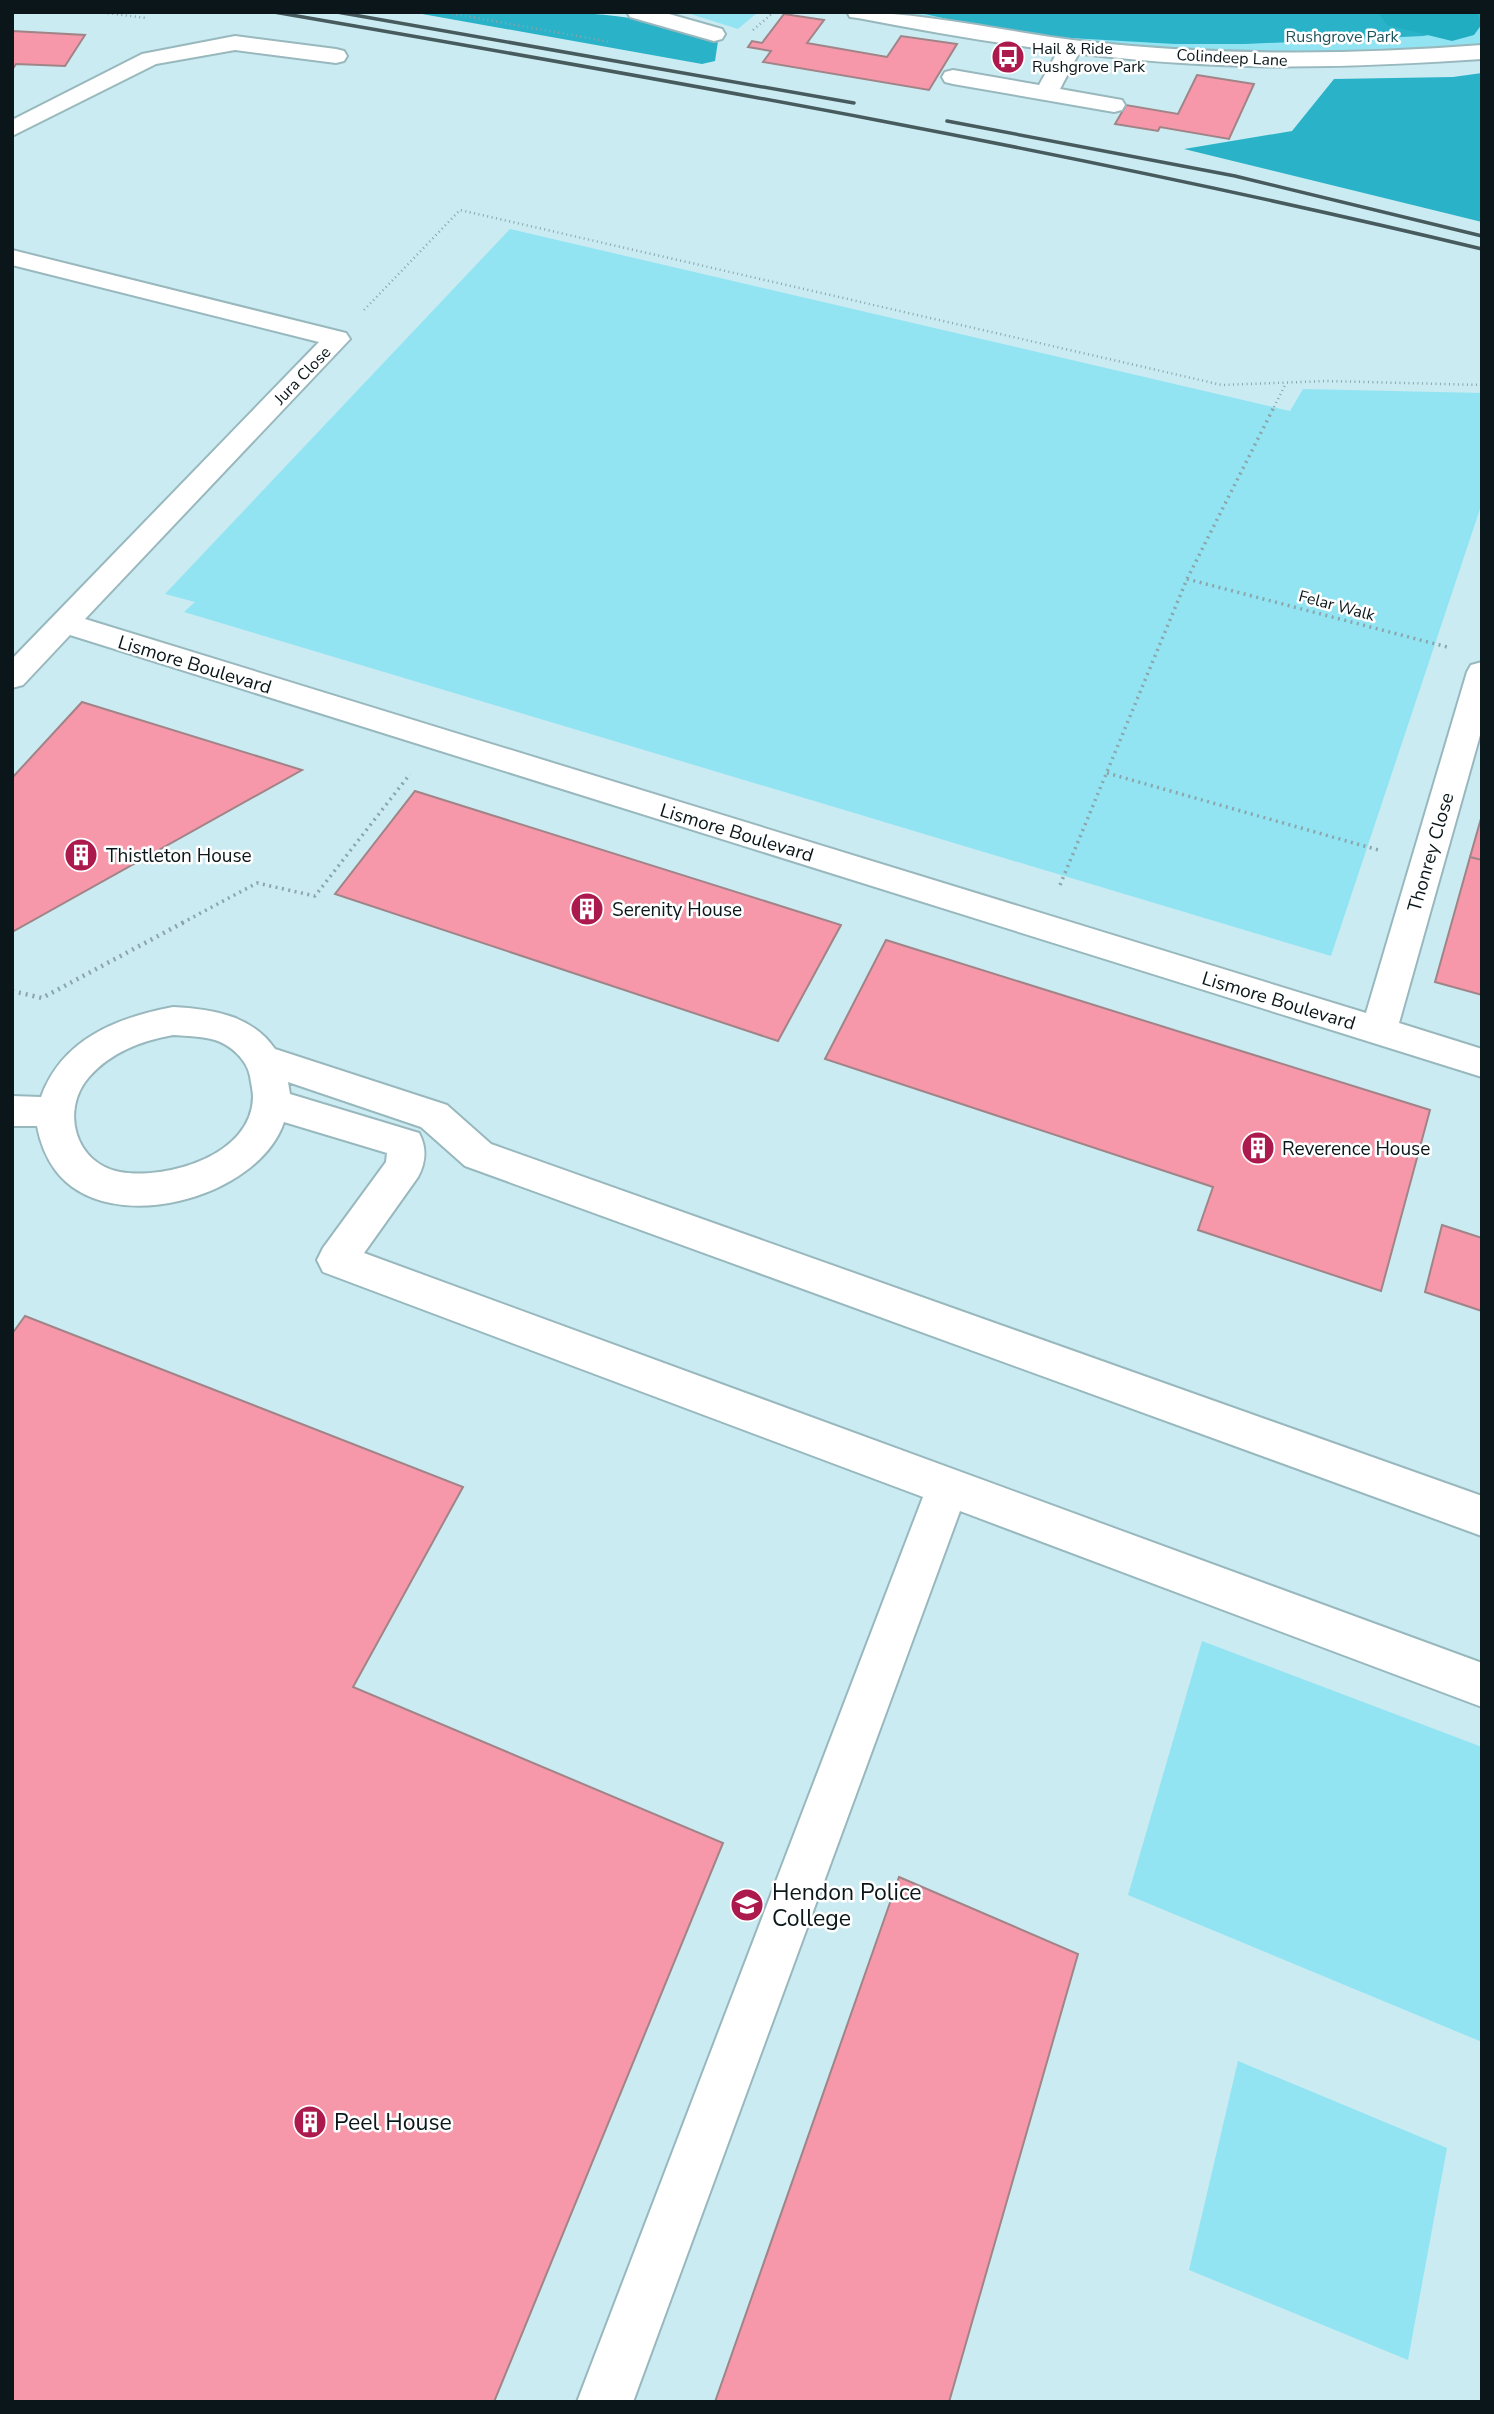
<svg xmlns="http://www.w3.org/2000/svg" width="1494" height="2414" font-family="'Nunito Sans',sans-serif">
<rect width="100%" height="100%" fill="#caebf1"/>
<path fill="#92e4f3" d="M684 12H758L738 29Z
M908 12H1482V53L1332 62 991 38Z
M510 229 1290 411 1303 389 1482 393V503L1331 956 184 612 195 602 165 594Z
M1202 1641 1482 1747V2042L1128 1895Z
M1238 2061 1447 2148 1408 2360 1189 2270Z"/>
<path fill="#2ab2c8" d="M411 12C511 12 624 3 718 41L715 61 702 64Z
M916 12H1482V26L1423 36 1245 44H1175L1018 35Z
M1482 73V222L1184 149 1292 131 1334 79 1453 77Z"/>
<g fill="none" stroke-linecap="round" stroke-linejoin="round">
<path fill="#20adc2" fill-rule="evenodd" d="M1378 12H1476L1482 24 1474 35 1452 41 1387 25Z"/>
</g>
<path fill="#f698aa" stroke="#a08488" stroke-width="2" d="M784 14 824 20 807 43 887 57 901 36 957 44 929 90 763 62 771 51 748 47 752 41 762 43Z
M12 31 85 35 65 66 16 64 12 70Z
M1197 75 1254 84 1229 139 1160 127 1158 131 1115 124 1126 105 1178 114Z
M82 702 302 770 12 932V778Z
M415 791 841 925 778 1041 335 894Z
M1482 815V860L1470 857Z
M1470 857 1482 860V995L1435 982Z
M886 940 1430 1110 1381 1291 1198 1230 1213 1187 825 1059Z
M1442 1225 1482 1238V1311L1425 1292Z
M25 1316 463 1487 353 1687 723 1843 494 2402H12V1334Z
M899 1877 1078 1954 949 2402H715Z"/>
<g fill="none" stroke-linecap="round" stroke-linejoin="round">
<defs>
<path id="minor" d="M627 12H662L722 29 725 34 722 39 714 41 630 17Z
M235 36 336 49 344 51 347 56 344 61 336 63 235 50 156 64 12 136V120L142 54Z
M1071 40 1079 42 1082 47 1060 89 1122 100 1125 105 1122 110 1114 112 953 84 945 82 942 77 945 72 953 70 1039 85 1063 42Z
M12 250 346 333 350 339 85 619 1366 1013 1467 672 1471 665 1482 662V728L1399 1023 1482 1049V1077L70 635 23 685 12 688V659L319 342 12 265Z
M173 1007C211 1009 252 1015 275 1049L447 1105 491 1144 1482 1496V1536L465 1166 421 1127 288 1082 290 1094 419 1133C427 1148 426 1162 418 1177L364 1253 1482 1663V1707L960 1511 633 2402H577L923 1497 323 1272 317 1260 323 1248 386 1162 387 1153 284 1122C258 1199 108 1239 56 1171 46 1158 40 1142 37 1126H12V1096L41 1097C62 1039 116 1018 173 1007ZM173 1035C187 1036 202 1036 215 1040 231 1045 247 1060 250 1076 251 1083 253 1091 253 1097 252 1156 166 1180 120 1172 75 1164 60 1110 89 1077 111 1052 141 1041 173 1035Z"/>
<path id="major" d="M847 12C928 12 1009 33 1089 42 1220 56 1351 55 1482 45V59C1404 64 1326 68 1248 66 1117 63 987 43 858 18L850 17Z"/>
</defs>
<use href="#minor" stroke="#98b8be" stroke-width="4"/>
<use href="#major" stroke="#98b8be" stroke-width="4"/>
<path stroke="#8ba5aa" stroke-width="2.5" stroke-dasharray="1 3.5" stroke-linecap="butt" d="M99 12 146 18
M443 12 611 42
M753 30 774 12
M364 310 460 210 1222 385 1327 381 1482 385
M1274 407 1286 383"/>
<path stroke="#8ba5aa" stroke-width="3.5" stroke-dasharray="2 4.5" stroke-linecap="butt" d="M1187 579 1447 647
M1107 773 1382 851
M1060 885 1187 579 1275 405
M182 923 257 883 315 896 410 774"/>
<path stroke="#8ba5aa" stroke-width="4.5" stroke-dasharray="2 5" stroke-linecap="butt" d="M12 991 42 998 186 921"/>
<use href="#minor" fill="#fff" fill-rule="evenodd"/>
<use href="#major" fill="#fff" fill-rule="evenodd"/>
<path stroke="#475a5e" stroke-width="3.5" d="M274 12C679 82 1083 153 1482 249
M337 12 854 103
M947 121 1235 176 1482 236"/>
</g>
<defs>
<symbol id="bus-disc" viewBox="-11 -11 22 22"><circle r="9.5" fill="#ac1a4d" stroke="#fff"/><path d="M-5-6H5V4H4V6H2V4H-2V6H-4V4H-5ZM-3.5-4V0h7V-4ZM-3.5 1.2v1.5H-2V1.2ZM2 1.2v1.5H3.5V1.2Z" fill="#fff"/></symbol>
<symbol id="building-disc" viewBox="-11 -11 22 22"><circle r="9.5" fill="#ac1a4d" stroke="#fff"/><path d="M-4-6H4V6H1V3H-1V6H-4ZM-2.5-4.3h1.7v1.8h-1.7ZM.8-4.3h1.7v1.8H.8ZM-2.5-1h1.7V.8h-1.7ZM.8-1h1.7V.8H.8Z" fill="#fff"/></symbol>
<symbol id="university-disc" viewBox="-11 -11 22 22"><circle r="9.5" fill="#ac1a4d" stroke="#fff"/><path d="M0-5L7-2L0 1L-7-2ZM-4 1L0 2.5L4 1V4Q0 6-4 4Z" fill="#fff"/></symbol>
</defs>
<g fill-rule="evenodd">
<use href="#bus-disc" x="989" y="38" width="38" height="38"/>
<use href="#building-disc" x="62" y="836" width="38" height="38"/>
<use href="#building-disc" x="568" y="890" width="38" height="38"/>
<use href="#building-disc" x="1239" y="1129" width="38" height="38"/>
<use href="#university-disc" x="728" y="1886" width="38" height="38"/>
<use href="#building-disc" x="291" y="2103" width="38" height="38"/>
</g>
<g text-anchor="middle" stroke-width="5" stroke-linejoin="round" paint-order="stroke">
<g font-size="16" fill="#1e545d" stroke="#fff">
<text x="1342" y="42">Rushgrove Park</text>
</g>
<g font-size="16" fill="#0a1619" stroke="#fff" text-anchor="start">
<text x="1032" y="54">Hail &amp; Ride<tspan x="1032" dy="18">Rushgrove Park</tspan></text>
</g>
<g font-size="16" fill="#0a1619" stroke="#fff">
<text transform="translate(1232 57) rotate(3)" y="6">Colindeep Lane</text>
<text transform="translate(302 375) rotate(-46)" y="6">Jura Close</text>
<text transform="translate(1337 605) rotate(15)" y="6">Felar Walk</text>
</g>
<g font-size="19" fill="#0a1619" stroke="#fff">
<text transform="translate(195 664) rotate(17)" y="7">Lismore Boulevard</text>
<text transform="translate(737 832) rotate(17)" y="7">Lismore Boulevard</text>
<text transform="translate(1430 852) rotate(-74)" y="7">Thonrey Close</text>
<text transform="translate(1279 1000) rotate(17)" y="7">Lismore Boulevard</text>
</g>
<g font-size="19" fill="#0a1619" stroke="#fff" text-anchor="start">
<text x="106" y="862">Thistleton House</text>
<text x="612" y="916">Serenity House</text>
<text x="1282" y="1155">Reverence House</text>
</g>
<g font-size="23" fill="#0a1619" stroke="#fff" text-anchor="start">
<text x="772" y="1900">Hendon Police<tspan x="772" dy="26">College</tspan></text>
<text x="334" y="2130">Peel House</text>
</g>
</g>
<rect width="1494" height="2414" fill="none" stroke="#0a1619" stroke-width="28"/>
</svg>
